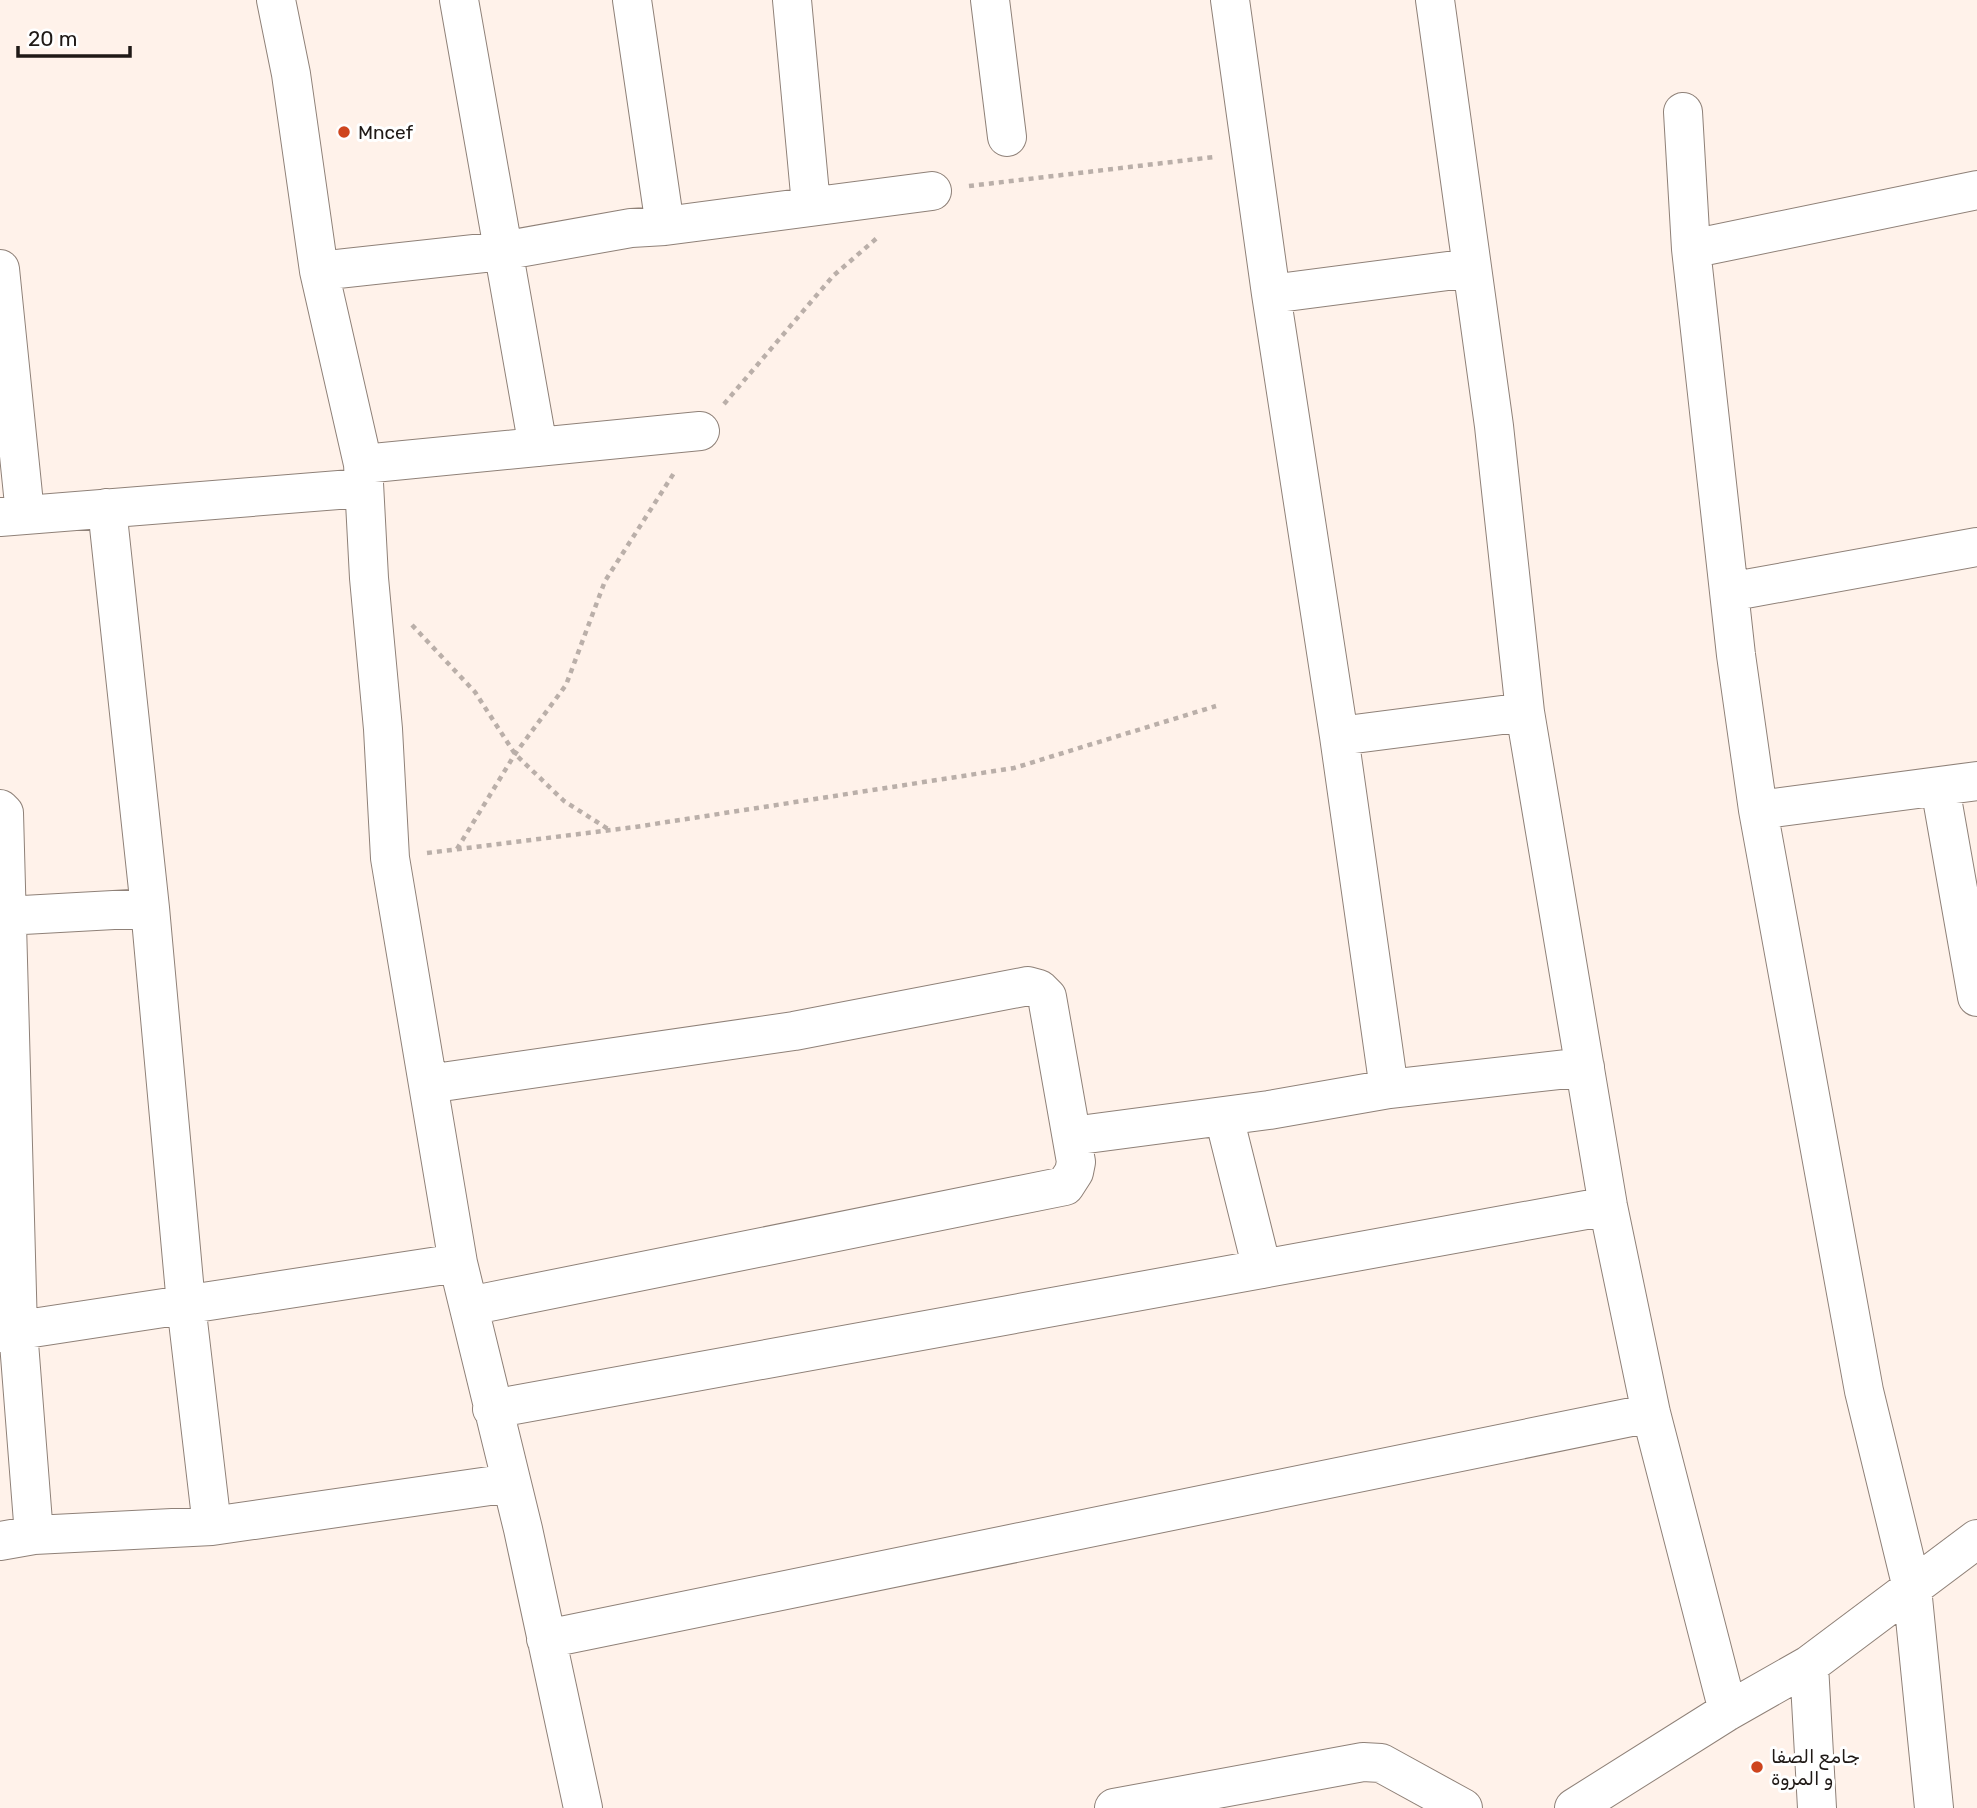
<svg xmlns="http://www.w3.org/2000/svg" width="1977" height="1808" font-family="Rubik,Cairo,sans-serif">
<rect width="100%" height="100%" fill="#fff2ea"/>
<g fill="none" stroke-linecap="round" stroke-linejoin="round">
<defs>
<path id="minor" d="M276 0 291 74 319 271 363 464 369 578 383 729 390 858 458 1263 523 1529 583 1808
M459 0 538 447
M792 0 811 205
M990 0 1007 137
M1230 0 1271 294 1339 736 1389 1089
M1435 0 1494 426 1525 712 1608 1206 1651 1413 1728 1711
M1683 112 1691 249 1736 655 1758 810 1864 1391 1912 1588 1934 1808
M665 226 932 191
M1691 249 1977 190
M0 269 25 514
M319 271 502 251 631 228 665 226 632 0
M1271 294 1471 268
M363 464 700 431
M107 508 150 908 186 1304 212 1526
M0 517 364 488
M1729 592 1977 547
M1339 736 1525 712
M1940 787 1977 997
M0 809 4 813 18 1330 34 1535
M1758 810 1977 781
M5 916 150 908
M428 1084 794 1031 1028 986 1039 989 1047 997 1076 1162 1074 1172 1065 1186 469 1306
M1224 1117 1262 1269
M1072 1136 1269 1110 1389 1089 1585 1067
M0 1333 458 1263
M492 1409 1608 1206
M0 1541 34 1535 212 1526 510 1483
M546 1639 1651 1413
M1809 1665 1817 1808
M1114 1808 1363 1762 1381 1763 1463 1808
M1574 1808 1728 1711 1809 1665 1977 1539"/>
</defs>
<use href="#minor" stroke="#8f8178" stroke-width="40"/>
<path stroke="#baafa9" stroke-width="4.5" stroke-dasharray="5 5" stroke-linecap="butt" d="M969 186 1214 157
M724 404 833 276 877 238
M412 625 475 692 515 754 564 801 608 829
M457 849 515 754 566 685 605 581 674 473
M427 853 635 827 1014 768 1216 706"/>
<use href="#minor" stroke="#fff" stroke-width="38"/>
</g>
<g fill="#ce451e" stroke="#fff" stroke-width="2.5">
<circle cx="344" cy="132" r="7"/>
<circle cx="1757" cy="1767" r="7"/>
</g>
<g text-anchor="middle" stroke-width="6" stroke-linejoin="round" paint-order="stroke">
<g font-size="19" fill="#1f1916" stroke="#fff" text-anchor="start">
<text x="358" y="139">Mncef</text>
<text x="1771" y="1763">جامع الصفا<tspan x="1771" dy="22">و المروة</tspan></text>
</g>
</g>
<path d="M18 46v10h112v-10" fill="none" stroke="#1f1916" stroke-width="3.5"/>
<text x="28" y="46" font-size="21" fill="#1f1916" stroke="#ffffff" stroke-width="5" paint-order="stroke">20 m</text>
</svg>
